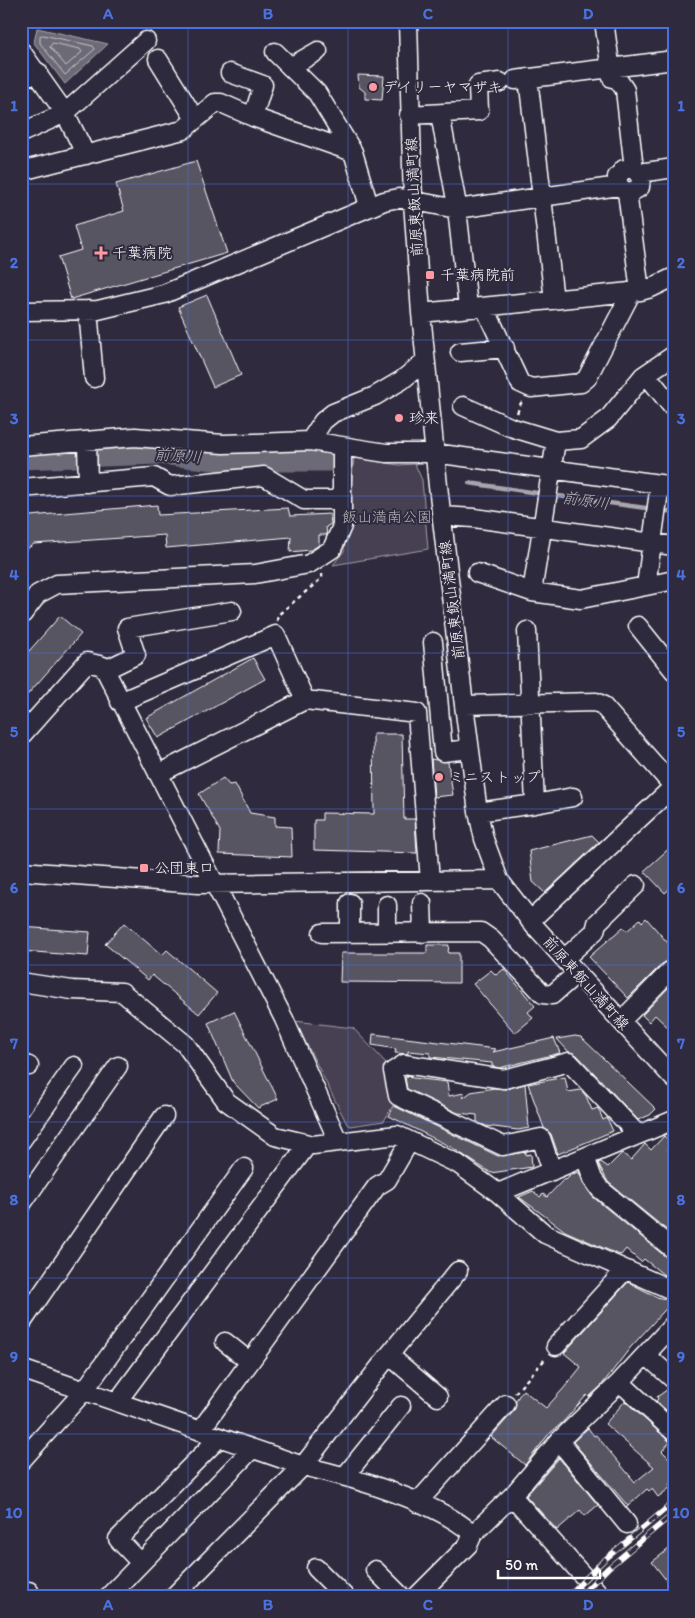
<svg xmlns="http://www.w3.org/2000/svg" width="695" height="1618" font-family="Itim,'Klee One',sans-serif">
<rect width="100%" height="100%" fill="#2f2a3d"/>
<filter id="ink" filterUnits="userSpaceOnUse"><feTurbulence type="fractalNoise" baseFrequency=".02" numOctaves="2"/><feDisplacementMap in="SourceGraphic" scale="10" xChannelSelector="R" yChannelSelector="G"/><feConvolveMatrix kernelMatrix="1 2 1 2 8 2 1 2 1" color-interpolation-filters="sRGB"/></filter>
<g filter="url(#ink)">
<path fill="#464152" stroke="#a2a0a8" d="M354 458 399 465 415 464 422 480 428 549 333 565 344 551Z
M295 1021 353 1028 387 1064 383 1067 395 1102 384 1121 350 1126 347 1124Z"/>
<path fill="#6d6a77" stroke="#a7a6ad" d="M37 28 108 44 65 84 34 43Z"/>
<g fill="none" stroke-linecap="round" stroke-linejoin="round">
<path stroke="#c5c3c9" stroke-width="1" d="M43 35 93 46 95 49 65 75 40 43V36Z
M53 43 80 49 82 52 66 66 50 47Z"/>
<path stroke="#a7a6ad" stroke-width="4.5" d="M469 483 544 494
M551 495 653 509
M660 510 674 512"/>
<path stroke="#6d6a77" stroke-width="25" d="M21 457 158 452 225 459H336"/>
</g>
<path fill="#595564" stroke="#fff" d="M358 75 384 76 382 100 365 99V92L359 87Z
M196 161 227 253 71 299 58 257 81 250 74 226 124 211 116 184Z
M207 295 241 375 213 387 178 307Z
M157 505 158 515 288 508 290 516 330 514 331 524 326 527 327 535H319V545L311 550 290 552 291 537 166 548 165 535 34 544 21 553V531L28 529 30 516Z
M60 616 81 634 21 702V660Z
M253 658 265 679 158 738 146 718Z
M373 734H402L404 819H415L417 853 314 850V820H322V813L374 814Z
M431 759 448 762 453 795 434 797Z
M223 778 229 785 235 784 250 813 275 817V826L291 827 292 857 219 854 220 831 199 794Z
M592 835 599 842 545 893 533 882 529 851Z
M674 844V885L665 893 644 871Z
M646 918 674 950V961H668L662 964 628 998 589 957 623 927 627 931 640 919 642 922Z
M124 923 162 955 167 950 217 993 199 1014 152 975 148 980 105 944Z
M21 927 90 932 88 956 21 951Z
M427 945H449L448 953H459V983L340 982 341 953H427Z
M504 969 535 1006 528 1012 533 1018 515 1033 473 984 491 970 496 975Z
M674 982V1033L655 1015 649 1022 642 1015Z
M234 1011 278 1099 258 1108 233 1082 208 1023Z
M373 1034 496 1049 493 1052 554 1038 560 1053 499 1068 492 1066V1063L430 1057V1053L408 1051V1054L395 1053 396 1049 372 1045Z
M575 1036 581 1037 656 1109 650 1115 638 1120 577 1055 569 1052 557 1039Z
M405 1077 447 1082 449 1096 464 1093 463 1098 471 1092 494 1088 506 1089 525 1084 529 1128 518 1130 486 1126 477 1122V1115L458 1113 407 1089Z
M565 1077 568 1092 581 1090 586 1096 592 1110 598 1108 603 1120 607 1118 613 1131 558 1154 551 1134 544 1128 528 1084Z
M394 1106 498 1156 526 1152V1155L531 1154 532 1167 491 1173 451 1147 389 1116Z
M664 1136 672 1144 667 1150 674 1155V1236L608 1182 598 1163 601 1162 608 1167 622 1153 631 1160 645 1144 651 1150Z
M579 1172 584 1185 593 1197 667 1258 674 1260V1279L664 1275 644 1259 641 1262 626 1249 621 1255 617 1254 565 1231 519 1197 533 1191 540 1197 543 1194 547 1197 564 1179 566 1180 572 1174Z
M628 1282 657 1297 673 1301 630 1348 601 1386 589 1397 587 1395 562 1423 548 1435 525 1465 491 1437 514 1411 516 1400 523 1390 546 1408 564 1388 581 1367 564 1353Z
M668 1389 674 1390V1417L656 1401 658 1399 657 1397Z
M625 1401 670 1442 662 1451 674 1463V1480L669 1484 671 1487 658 1497 652 1489 649 1491 647 1489 628 1506 573 1442 588 1428 594 1436 596 1435 635 1482 654 1467 605 1424Z
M559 1458 598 1505 585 1516 580 1510 557 1530 526 1496Z
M674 1545V1590L652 1562Z"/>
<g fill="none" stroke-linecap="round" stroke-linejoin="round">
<defs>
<path id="minor" d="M408 21 413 202 421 313 438 486 464 705 478 812 484 839 499 880 536 928 674 1079
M604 21 612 78
M21 51 65 113 86 155
M275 52 317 93 353 152
M158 59 195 119
M290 67 318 51
M610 68 625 90 634 169 641 177 640 187C632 193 626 193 619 186L617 177 624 169H634
M230 73 263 85 253 117
M21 78 38 72
M528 78 554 300
M515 80 674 60
M440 114 456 200 468 307
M409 115 479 111 478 85 500 82
M21 133 65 113 146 41
M21 171 183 130 215 103H221L253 117 353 152 369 206
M639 173 674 168
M627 192 640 291
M485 308 520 383 531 388 581 383 587 378 629 297 628 292
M88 310 94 378
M21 311 98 310 164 294 384 201 399 198 457 209 619 186
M421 313 640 291 651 288 674 277
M460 352 505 348
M646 374 673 408
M463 406 510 427 556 441 581 439 608 419 643 376 674 355
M310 441 323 421 333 413 375 396 402 380 425 361
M87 442 88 483
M21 446 135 437 223 444 310 441 386 453H434L674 486
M21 488 154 477 170 486 264 476 304 500H342
M442 516 474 518 674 546
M477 573 532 592 581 599 646 586 660 484
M646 586 674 580
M532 592 556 441
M21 616 38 594 57 584 255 574 309 564 332 549 342 526V447
M638 626 674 671
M433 642 443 752 469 749
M105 670 136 655 127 628 232 611
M120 702 276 635 305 700 417 713 430 881
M464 705 596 702 602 705 674 787
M21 736 87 662 103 666 284 1019 338 1141
M158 774 305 700
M535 804 573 797
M478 812 535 804 527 631
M21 871 198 884 499 880
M350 903V933
M422 903 423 933
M387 905V933
M530 921 673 787
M322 933 481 932 491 939 543 994 552 995 577 973
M564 959 595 931 597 923 636 885
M21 982 72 990 122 992 185 1044 226 1101 275 1136 313 1145 397 1135 458 1164 498 1193 674 1120
M621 1021 670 971
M21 1063 29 1066
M21 1141 74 1066
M585 1157 593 1179 600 1189 674 1250
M552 1171 541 1138 503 1146 398 1096 393 1071 404 1064 504 1079 569 1062 638 1135
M498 1193 545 1234 674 1291
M21 1205 118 1066
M21 1324 164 1116
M225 1342 250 1362
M556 1346 625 1270
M389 1355 438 1397
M646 1355 674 1380
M21 1369 303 1466C351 1477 438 1502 473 1534
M620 1382 674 1432
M117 1402 308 1144
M200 1431 377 1186 387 1180 409 1142
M559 1441 627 1524
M21 1461 84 1391 244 1168
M345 1476 401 1406
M512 1496 602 1597
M417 1503 506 1404
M141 1563 118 1539 220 1437
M316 1568 345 1597
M375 1570 402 1597
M23 1597 29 1591
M108 1597 252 1449
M173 1597 303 1466 389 1355 458 1271
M416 1597 468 1545 473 1534 512 1496 559 1441 620 1382 674 1324"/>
</defs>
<use href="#minor" stroke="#fff" stroke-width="21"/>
<path stroke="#fff" stroke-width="2.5" stroke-dasharray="4 4" stroke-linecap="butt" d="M517 413 521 403 524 402
M277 621 278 615 322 578V574
M515 1393 546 1358"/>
<use href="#minor" stroke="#2f2a3d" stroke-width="18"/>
<defs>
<path id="rail" d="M567 1597 603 1561 674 1502
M579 1597 608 1568 674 1513"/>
</defs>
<use href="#rail" stroke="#fff" stroke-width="5.5"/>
<use href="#rail" stroke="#2f2a3d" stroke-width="4" stroke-dasharray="11" stroke-linecap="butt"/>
</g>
</g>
<path fill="none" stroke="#4a71e0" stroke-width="1" stroke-opacity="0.55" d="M188 21V1597M348 21V1597M508 21V1597M21 184H674M21 340H674M21 496H674M21 653H674M21 809H674M21 965H674M21 1122H674M21 1278H674M21 1434H674"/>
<g fill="#ff9aa2" stroke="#2f2a3d" stroke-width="2">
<circle cx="373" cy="87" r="5"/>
<path d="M98.5 245.5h5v5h5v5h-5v5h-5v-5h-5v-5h5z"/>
<rect x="425" y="270" width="10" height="10" rx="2.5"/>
<circle cx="399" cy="418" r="5"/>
<circle cx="439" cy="777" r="5"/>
<rect x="139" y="863" width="10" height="10" rx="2.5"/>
</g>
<g text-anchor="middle" stroke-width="4" stroke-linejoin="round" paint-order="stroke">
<g font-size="15" fill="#fff" stroke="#2f2a3d" text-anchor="start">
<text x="383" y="92">デイリーヤマザキ</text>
<text x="112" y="258">千葉病院</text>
<text x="440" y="280">千葉病院前</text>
<text x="409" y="423">珍来</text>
<text x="449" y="782">ミニストップ</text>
<text x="154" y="873">公団東口</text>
</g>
<g font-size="15" fill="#fff" stroke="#2f2a3d">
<text transform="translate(414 197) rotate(-93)" y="5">前原東飯山満町線</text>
<text transform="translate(452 600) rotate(-97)" y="5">前原東飯山満町線</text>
<text transform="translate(586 983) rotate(48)" y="5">前原東飯山満町線</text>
</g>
<g font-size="15" fill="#b5b3ba" stroke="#2f2a3d">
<text x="387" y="522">飯山満南公園</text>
</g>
<g font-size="16" font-style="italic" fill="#b6b4bb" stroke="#2f2a3d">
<text transform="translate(178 455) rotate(4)" y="6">前原川</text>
<text transform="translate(586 500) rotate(8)" y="6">前原川</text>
</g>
</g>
<rect width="695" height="1618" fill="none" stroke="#2f2a3d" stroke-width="55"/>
<path d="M498 1570v8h102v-8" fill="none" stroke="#ffffff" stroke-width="2.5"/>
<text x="505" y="1570" font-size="15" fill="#ffffff" stroke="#2f2a3d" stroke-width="4" paint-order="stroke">50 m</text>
<rect x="28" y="28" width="640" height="1562" fill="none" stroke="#4a71e0" stroke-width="2"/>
<g font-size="16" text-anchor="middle" font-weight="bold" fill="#4a71e0">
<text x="108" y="19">A</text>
<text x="268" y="19">B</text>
<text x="428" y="19">C</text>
<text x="588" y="19">D</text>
<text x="14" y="111">1</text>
<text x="681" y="111">1</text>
<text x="14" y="268">2</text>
<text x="681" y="268">2</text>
<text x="14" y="424">3</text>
<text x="681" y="424">3</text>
<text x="14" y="580">4</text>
<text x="681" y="580">4</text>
<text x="14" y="737">5</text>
<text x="681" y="737">5</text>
<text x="14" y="893">6</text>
<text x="681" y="893">6</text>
<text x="14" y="1049">7</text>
<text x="681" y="1049">7</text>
<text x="14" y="1205">8</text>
<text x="681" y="1205">8</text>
<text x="14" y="1362">9</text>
<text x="681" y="1362">9</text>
<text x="14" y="1518">10</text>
<text x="681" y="1518">10</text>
<text x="108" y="1610">A</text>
<text x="268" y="1610">B</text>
<text x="428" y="1610">C</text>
<text x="588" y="1610">D</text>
</g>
</svg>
